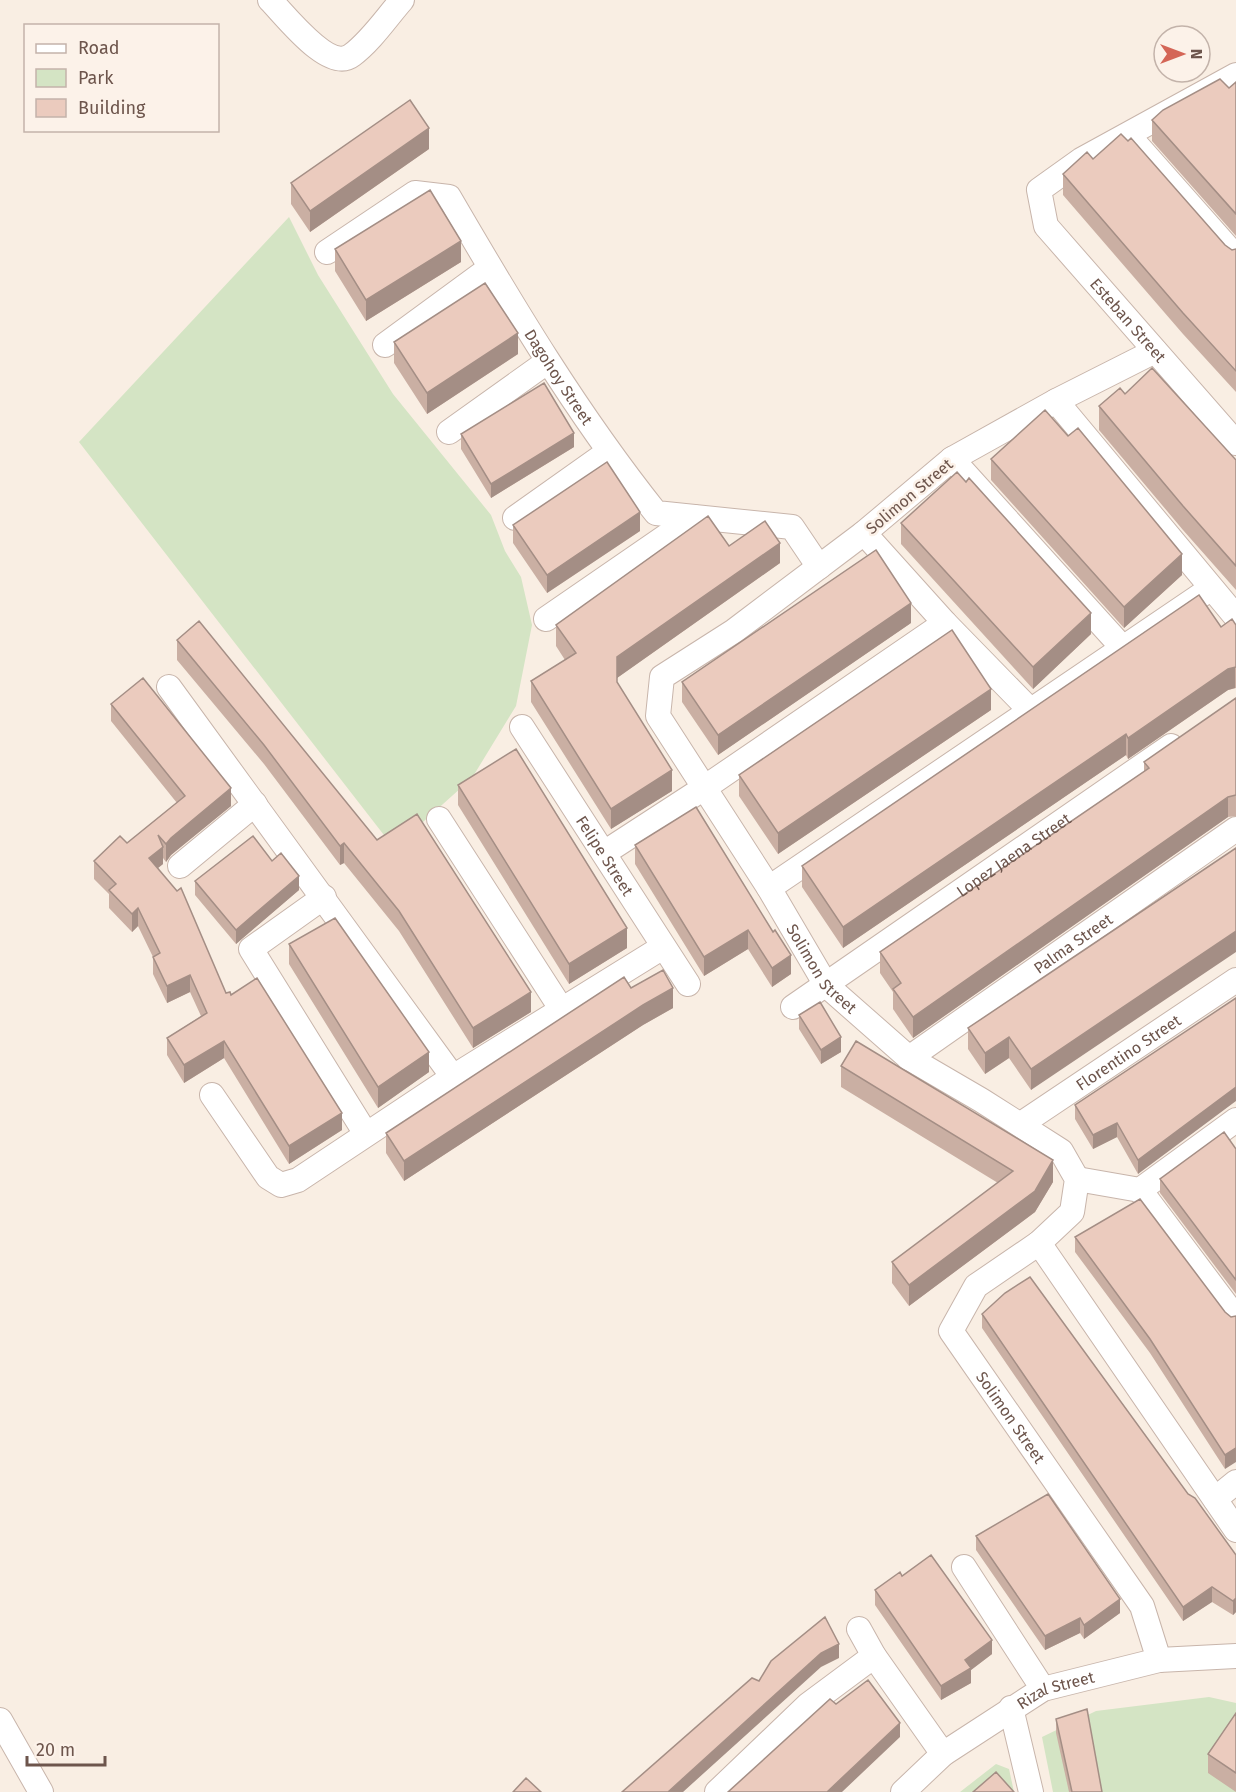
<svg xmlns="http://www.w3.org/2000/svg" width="1236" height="1792" font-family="'Fira Sans',sans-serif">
<rect width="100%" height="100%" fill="#f9eee3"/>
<path fill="#d4e4c4" d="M289 217 318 275 393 394 491 515 505 551 521 577 532 625 516 706 472 778 394 848 79 442Z
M1209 1697 1236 1703V1792H1053L1042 1737 1096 1711Z
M996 1764 1009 1769 1014 1792H960Z"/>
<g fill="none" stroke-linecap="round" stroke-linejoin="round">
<defs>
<g id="minor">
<path d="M270 0C286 16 329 73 352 55 371 41 387 17 402 0"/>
<path id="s1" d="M1236 75 1081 160 1039 190 1046 226 1236 443"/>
<path d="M1128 135 1236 257"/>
<path id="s2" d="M327 252 415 193 449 197C513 307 577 414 656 513L792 527 819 567"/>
<path d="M385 345 490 268"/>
<path id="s3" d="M1155 351 1056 401 952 459 864 533 734 631 662 677 658 716 769 888 826 985 909 1058 981 1100 1061 1151 1077 1179 1072 1212 1039 1243 976 1286 951 1331 1142 1606 1159 1660"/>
<path d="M1056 401 1236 617"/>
<path d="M449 432 547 362"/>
<path d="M952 459 1122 647"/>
<path d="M515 518 608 452"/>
<path d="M864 533 945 623 1029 709"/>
<path d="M546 619 694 517"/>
<path d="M169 687 453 1077"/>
<path id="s4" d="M522 727 688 984"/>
<path d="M439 819 562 1010"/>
<path d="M604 853 704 788 945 623"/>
<path d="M180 866 255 804"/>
<path d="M769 888 1210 589"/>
<path d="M324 897 251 949 366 1134"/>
<path id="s5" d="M793 1007 1171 746"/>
<path id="s6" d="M909 1058 1236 829"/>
<path d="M212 1095 268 1177 281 1185 298 1180 453 1077 663 947"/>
<path id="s7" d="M1021 1124 1236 980"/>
<path d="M1077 1179 1140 1190 1236 1120"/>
<path d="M1140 1190 1236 1318"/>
<path d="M1039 1243 1236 1530"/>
<path d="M1215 1499 1236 1482"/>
<path d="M964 1567 1043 1689"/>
<path d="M859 1629 874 1656 943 1754"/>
<path d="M1011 1708 1031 1792"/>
<path d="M0 1720 41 1792"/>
<path d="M717 1792 808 1705 874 1656"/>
<path id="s8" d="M903 1792 943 1754 1043 1689 1159 1660 1236 1656"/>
</g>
</defs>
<use href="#minor" stroke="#c8b5ab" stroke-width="26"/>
<use href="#minor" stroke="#fff" stroke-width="24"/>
</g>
<path fill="#caafa3" d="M1236 82V236L1152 141V120L1229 88Z
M429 149 310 232 291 204V183Z
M1093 159 1225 245 1232 250 1236 249V392L1183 334 1063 195V174Z
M335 249 461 262 366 321 335 271Z
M394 342 518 354 427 414 394 363Z
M1125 394 1236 460V590L1183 530 1099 430V406Z
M461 434 574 447 491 498 461 449Z
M991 459 1182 575 1124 628 991 480Z
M901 523 1091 634 1033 689 901 544Z
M513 525 640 531 547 593 513 543Z
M729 546 780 563 617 678V683L672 791 611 829 531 702V681L565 660 556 646V625Z
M911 623 718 755 682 702V682Z
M1236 625V688L1228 690 1128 759 1126 755 843 948 802 887V866L1221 627Z
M177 640 377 840 531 1012 473 1048 399 931 344 863 340 865 264 764 177 660Z
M1236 698V816L1228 817 913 1038 893 1009V992L880 973V952L1144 772V762Z
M111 704 231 806 171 855 166 862 163 858V864L158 868 226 993 231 995 342 1130 289 1164 224 1058 184 1083 167 1055V1038L201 1016 190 992 167 1003 153 974V957L138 926 132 932 109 908V894L94 879V861L127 843 177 803 111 721Z
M991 710 778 854 739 796V775Z
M458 785 627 948 569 984 458 805Z
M696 807 791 974 772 987 748 949 704 976 635 864V845Z
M1236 848 1031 1090 1009 1058 985 1074 968 1049V1028Z
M272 861 299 890 236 944 195 895V881Z
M289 944 429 1072 378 1108 289 964Z
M631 988 673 1008 643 1025 404 1181 386 1153V1133Z
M1236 998 1138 1174 1117 1137 1093 1149 1075 1119V1105Z
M799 1015 841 1052 821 1064 799 1029Z
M841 1066 1053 1182 1035 1212 909 1306 892 1283V1262L998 1183 841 1087Z
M1236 1149V1294L1160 1193V1179Z
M1075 1237 1225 1312 1231 1317 1225 1469 1150 1353 1075 1252Z
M982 1314 1188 1494 1236 1555V1612L1233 1615 1212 1602 1183 1621 982 1328Z
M976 1536 1120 1613 1084 1639 1080 1633 1045 1650 976 1550Z
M902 1576 992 1654 971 1670V1683L941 1700 875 1605V1590Z
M1236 1713V1792L1208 1773V1754Z
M1056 1719 1102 1792H1069L1056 1733Z"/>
<path fill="#a48e85" d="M429 128V149L310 232V211Z
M461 241V262L366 321V300Z
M518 333V354L427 414V393Z
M574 433V447L491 498V484Z
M640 512V531L547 593V575Z
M780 543V563L617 678V703V657Z
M1182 554V575L1124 628V607Z
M911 603V623L718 755V735Z
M1091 613V634L1033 689V667Z
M1235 667V688L1228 690 1128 759V738L1228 669Z
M991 689V710L778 854V833Z
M1126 734V755L843 948V927Z
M672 770V791L611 829V809Z
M231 788V806L171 855 166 862V844L171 838Z
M1228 797V817L913 1038V1017Z
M344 843V863L340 865V846Z
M163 847V864L149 875V858Z
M299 876V890L236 944V930Z
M138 908V926L132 932V914Z
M627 928V948L569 984V964Z
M748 930V949L704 976V957Z
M1236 931V952L1031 1090V1069Z
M791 955V974L772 987V968Z
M190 975V992L167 1003V986Z
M673 988V1008L643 1025 404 1181V1161L643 1005Z
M531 992V1012L473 1048V1028Z
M841 1037V1052L821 1064V1050Z
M1009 1037V1058L985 1074V1053Z
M224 1041V1058L184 1083V1065Z
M429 1052V1072L378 1108V1087Z
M1236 1087V1101L1138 1174V1160Z
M342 1113V1130L289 1164V1146Z
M1117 1123V1137L1093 1149V1135Z
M1053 1160V1182L1035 1212 909 1306V1285Z
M1236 1448V1462L1225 1469V1455Z
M1212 1587V1602L1183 1621V1607Z
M1236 1598V1612L1233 1615V1601Z
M1120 1599V1613L1084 1639V1625Z
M1080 1618V1633L1045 1650V1636Z
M992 1640V1654L971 1670V1683L941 1700V1686L965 1660Z
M839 1644V1658L821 1667 683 1792H668L821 1653Z
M900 1723V1737L842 1792H827Z"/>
<path fill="#ebcbbe" stroke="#a48e85" stroke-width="1.5" d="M1220 79 1229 88 1236 82V214L1152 120 1163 110Z
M410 100 429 128 310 211 291 183Z
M1121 134 1128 141 1131 138 1225 245 1232 250 1236 249V371L1183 313 1063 174 1087 152 1093 159Z
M430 190 461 241 366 300 335 249Z
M485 283 518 333 427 393 394 342Z
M1152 368 1236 460V566L1183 506 1099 406 1120 388 1125 394Z
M544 383 574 433 491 484 461 434Z
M1045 410 1068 436 1078 428 1182 554 1124 607 991 459Z
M607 462 640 512 547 575 513 525Z
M957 472 966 482 969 478 1091 613 1033 667 901 523Z
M708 516 729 546 765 521 780 543 617 657V682L672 770 611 809 531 681 576 653 556 625Z
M876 550 911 603 718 735 682 682Z
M1199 595 1221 627 1232 619 1236 625V667L1228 669 1128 738 1126 734 843 927 802 866Z
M199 621 377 840 417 814 531 992 473 1028 399 911 344 843 340 846 264 745 177 640Z
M952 630 991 689 778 833 739 775Z
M143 678 231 788 171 838 166 844 158 835 163 847 149 858 177 891 181 888 226 993 230 992 231 995 257 978 342 1113 289 1146 224 1041 184 1065 167 1038 207 1013 190 975 167 986 153 957 160 953 138 908 132 914 109 890 116 884 94 861 120 836 127 843 185 796 111 704Z
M1236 698V795L1228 797 913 1017 893 989 901 983 880 952 1149 768 1144 762Z
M516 749 627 928 569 964 458 785Z
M696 807 773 932 775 930 791 955 772 968 748 930 704 957 635 845Z
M253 836 272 861 281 853 299 876 236 930 195 881Z
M1236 848V931L1031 1069 1009 1037 985 1053 968 1028Z
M335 918 429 1052 378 1087 289 944Z
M663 970 673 988 643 1005 404 1161 386 1133 624 977 631 988Z
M1236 998V1087L1138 1160 1117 1123 1093 1135 1075 1105Z
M820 1002 841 1037 821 1050 799 1015Z
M856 1041 1053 1160 1035 1191 909 1285 892 1262 1013 1171 841 1066Z
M1224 1132 1236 1149V1280L1160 1179Z
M1140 1199 1225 1312 1231 1317 1236 1316V1448L1225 1455 1150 1339 1075 1237Z
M1030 1277 1188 1494 1195 1498 1236 1555V1598L1233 1601 1212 1587 1183 1607 982 1314 1005 1293Z
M1048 1494 1120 1599 1084 1625 1080 1618 1045 1636 976 1536Z
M931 1555 992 1640 965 1660 971 1668 941 1686 875 1590 900 1572 902 1576Z
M825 1617 839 1644 821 1653 668 1792H622L752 1678 759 1681 771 1661Z
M868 1680 900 1723 827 1792H728L830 1699 836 1704Z
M1087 1709 1102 1792H1072L1056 1719Z
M1236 1713V1773L1208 1754Z
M996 1772 1014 1792H973Z
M526 1778 541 1792H513Z"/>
<g text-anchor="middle" stroke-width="5" stroke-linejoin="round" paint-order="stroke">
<g font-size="16" fill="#6d554c" stroke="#fcf2e9">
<text dy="6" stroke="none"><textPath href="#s1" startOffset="390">Esteban Street</textPath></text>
<text dy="6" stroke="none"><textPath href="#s2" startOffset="351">Dagohoy Street</textPath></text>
<text transform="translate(909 496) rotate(-40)" y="6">Solimon Street</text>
<text dy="6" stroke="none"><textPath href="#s5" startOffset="268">Lopez Jaena Street</textPath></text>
<text dy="6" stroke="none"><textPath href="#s4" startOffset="153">Felipe Street</textPath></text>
<text dy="6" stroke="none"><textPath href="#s6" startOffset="200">Palma Street</textPath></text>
<text dy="6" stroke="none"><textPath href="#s3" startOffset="934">Solimon Street</textPath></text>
<text dy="6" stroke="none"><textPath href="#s7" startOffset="129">Florentino Street</textPath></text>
<text dy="6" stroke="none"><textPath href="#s3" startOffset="1582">Solimon Street</textPath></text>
<text dy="6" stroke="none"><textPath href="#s8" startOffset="186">Rizal Street</textPath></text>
</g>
</g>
<rect x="24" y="24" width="195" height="108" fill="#fcf2e9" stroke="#c3b3aa" stroke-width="1.5"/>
<rect x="36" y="44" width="30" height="9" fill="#ffffff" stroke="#c3b3aa" stroke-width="1.5"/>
<text x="78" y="54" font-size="18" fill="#6d554c">Road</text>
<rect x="36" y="69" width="30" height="18" fill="#d4e4c4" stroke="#c3b3aa" stroke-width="1.5"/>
<text x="78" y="84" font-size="18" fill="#6d554c">Park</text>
<rect x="36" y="99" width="30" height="18" fill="#ebcbbe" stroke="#c3b3aa" stroke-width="1.5"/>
<text x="78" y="114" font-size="18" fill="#6d554c">Building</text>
<g transform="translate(1182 54) rotate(90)"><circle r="28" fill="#fcf2e9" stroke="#c3b3aa" stroke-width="1.5"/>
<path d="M0-4.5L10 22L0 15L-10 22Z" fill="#d46657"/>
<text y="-9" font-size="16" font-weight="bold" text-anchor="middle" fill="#6d554c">N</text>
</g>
<path d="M27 1756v9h78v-9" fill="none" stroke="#6d554c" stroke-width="3"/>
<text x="36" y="1756" font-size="18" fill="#6d554c" stroke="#fcf2e9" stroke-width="4.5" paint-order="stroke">20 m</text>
</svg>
